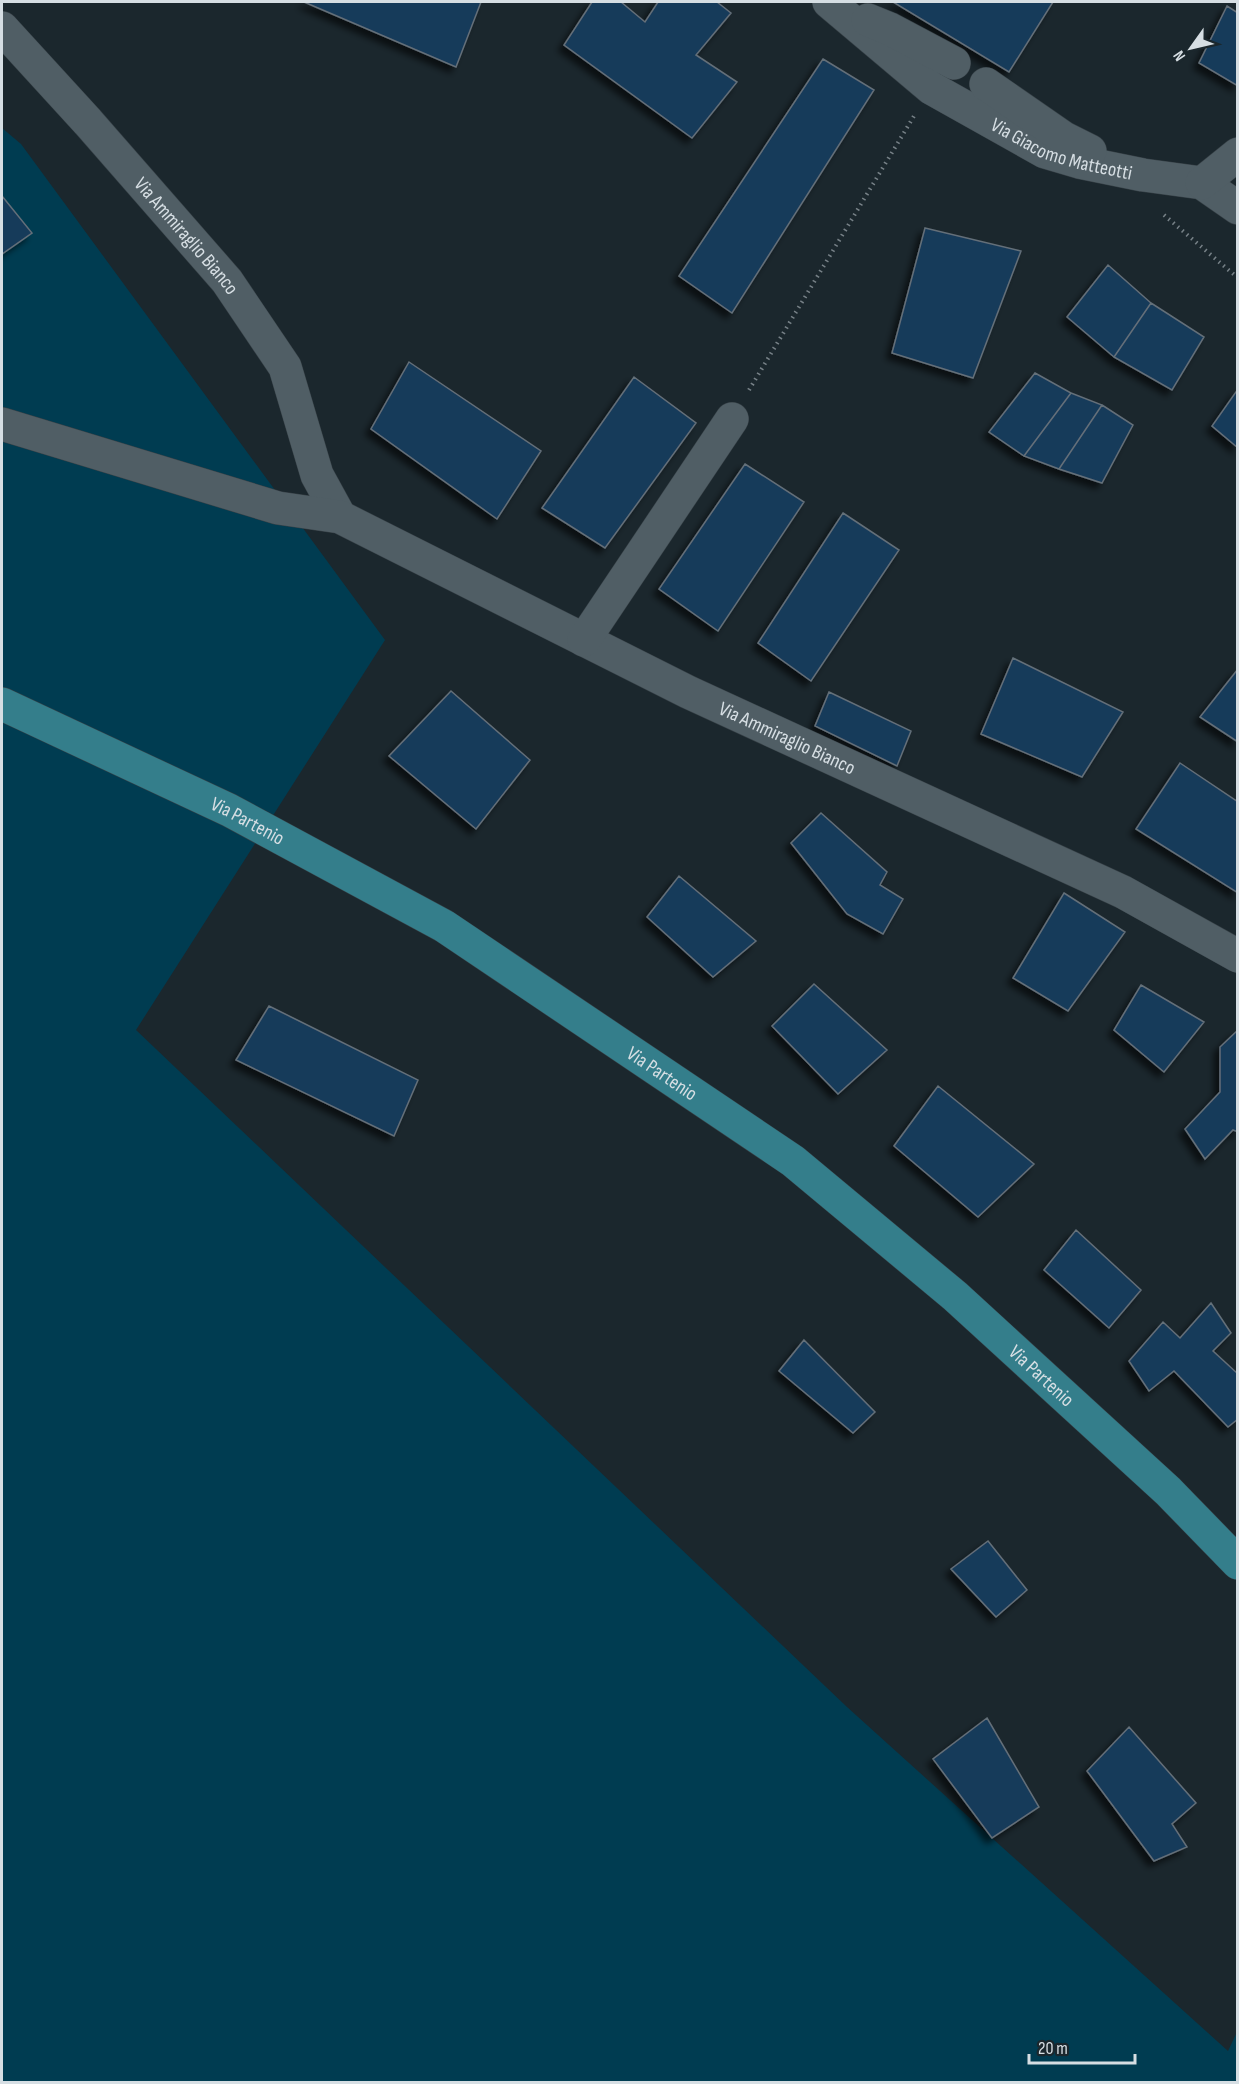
<svg xmlns="http://www.w3.org/2000/svg" width="1239" height="2084" font-family="'Sofia Sans Condensed',sans-serif">
<defs>
<filter id="shadow"><feDropShadow dx="-5.5" dy="5.5" stdDeviation="3" flood-color="#0009"/></filter>
</defs>
<rect width="100%" height="100%" fill="#1b272d"/>
<path fill="#003c51" d="M2 128 21 144 385 640 136 1030 847 1707 1228 2051 1237 2032V2082H2Z"/>
<path fill="#183a5a" stroke="#646f79" stroke-width="1.5" filter="url(#shadow)" d="M304 2H481L456 67Z
M592 2H621L645 22 658 2H717L731 13 696 55 737 82 692 138 564 45Z
M893 2H1053L1009 72Z
M1227 6 1238 13V86L1199 63Z
M823 59 874 90 732 313 679 276Z
M2 196 32 233 2 254Z
M925 228 1021 251 973 378 892 353Z
M1108 265 1151 303 1114 357 1067 317Z
M1151 303 1204 337 1172 390 1114 357Z
M409 362 541 451 497 519 371 429Z
M1035 373 1071 393 1024 456 989 432Z
M634 377 696 423 605 548 542 508Z
M1238 389V448L1212 426Z
M1071 393 1102 405 1059 469 1024 456Z
M1102 405 1133 425 1102 483 1059 469Z
M745 464 804 502 718 631 659 589Z
M843 513 899 550 811 681 758 643Z
M1013 658 1123 712 1082 777 981 734Z
M1238 669V742L1200 717Z
M451 691 530 760 476 829 389 756Z
M829 692 911 731 897 766 815 726Z
M1180 763 1238 802V893L1136 829Z
M821 813 887 872 880 885 903 899 883 934 847 914 791 843Z
M679 876 756 941 713 977 647 917Z
M1064 893 1125 932 1068 1011 1013 978Z
M814 984 887 1050 838 1094 772 1026Z
M1141 985 1204 1022 1164 1072 1114 1030Z
M269 1006 418 1080 394 1136 236 1060Z
M1238 1030V1132L1233 1130 1205 1159 1185 1129 1220 1092V1047Z
M938 1086 1034 1164 978 1217 894 1146Z
M1076 1230 1141 1290 1109 1328 1044 1270Z
M1211 1303 1231 1333 1213 1351 1238 1374V1419L1228 1427 1174 1371 1149 1391 1129 1361 1163 1322 1180 1338Z
M804 1340 875 1412 853 1433 779 1371Z
M988 1541 1027 1590 996 1617 951 1569Z
M987 1718 1039 1807 992 1838 933 1759Z
M1129 1727 1196 1803 1172 1824 1187 1847 1154 1861 1087 1771Z"/>
<g fill="none" stroke-linecap="round" stroke-linejoin="round">
<defs>
<g id="minor">
<path id="s1" d="M829 2 931 88 1045 152 1079 162 1143 175 1202 183 1238 208"/>
<path d="M868 20 890 29 954 63"/>
<path id="s2" d="M2 28 88 122 227 281 285 367 317 475 340 517"/>
<path d="M986 84 1064 138 1090 151"/>
<path d="M1202 183 1238 154"/>
<path id="s3" d="M2 424 278 508 340 517 688 692 1123 892 1238 956"/>
<path d="M584 640 732 419"/>
</g>
<g id="major">
<path id="s4" d="M2 704 229 810 444 926 793 1161 955 1296 1168 1491 1238 1563"/>
</g>
</defs>
<use href="#minor" stroke="#374147" stroke-width="34"/>
<use href="#major" stroke="#374147" stroke-width="34"/>
<path stroke="#778187" stroke-width="4" stroke-dasharray="1.5 4.5" stroke-linecap="butt" d="M1164 215 1238 278
M749 390 914 116"/>
<use href="#minor" stroke="#505e65" stroke-width="33"/>
<use href="#major" stroke="#347e8b" stroke-width="33"/>
</g>
<g text-anchor="middle" stroke-width="6" stroke-linejoin="round" paint-order="stroke">
<g font-size="20" fill="#d6dee3" stroke="#1b272d">
<text dy="7" stroke="none"><textPath href="#s1" startOffset="279">Via Giacomo Matteotti</textPath></text>
<text dy="7" stroke="none"><textPath href="#s2" startOffset="278">Via Ammiraglio Bianco</textPath></text>
<text dy="7" stroke="none"><textPath href="#s3" startOffset="850">Via Ammiraglio Bianco</textPath></text>
<text dy="7" stroke="none"><textPath href="#s4" startOffset="272">Via Partenio</textPath></text>
<text dy="7" stroke="none"><textPath href="#s4" startOffset="758">Via Partenio</textPath></text>
<text dy="7" stroke="none"><textPath href="#s4" startOffset="1244">Via Partenio</textPath></text>
</g>
</g>
<rect width="1239" height="2084" fill="none" stroke="#d6dee3" stroke-width="6"/>
<g transform="translate(1191 48) rotate(236)" stroke="#1b272d" stroke-width="4.5" paint-order="stroke">
<path d="M0-4.5L10 22L0 15L-10 22Z" fill="#d6dee3"/>
<text y="-9" font-size="16" font-weight="bold" text-anchor="middle" fill="#d6dee3">N</text>
</g>
<path d="M1029 2054v9h106v-9" fill="none" stroke="#d6dee3" stroke-width="3"/>
<text x="1038" y="2054" font-size="18" fill="#d6dee3" stroke="#1b272d" stroke-width="4.5" paint-order="stroke">20 m</text>
</svg>
